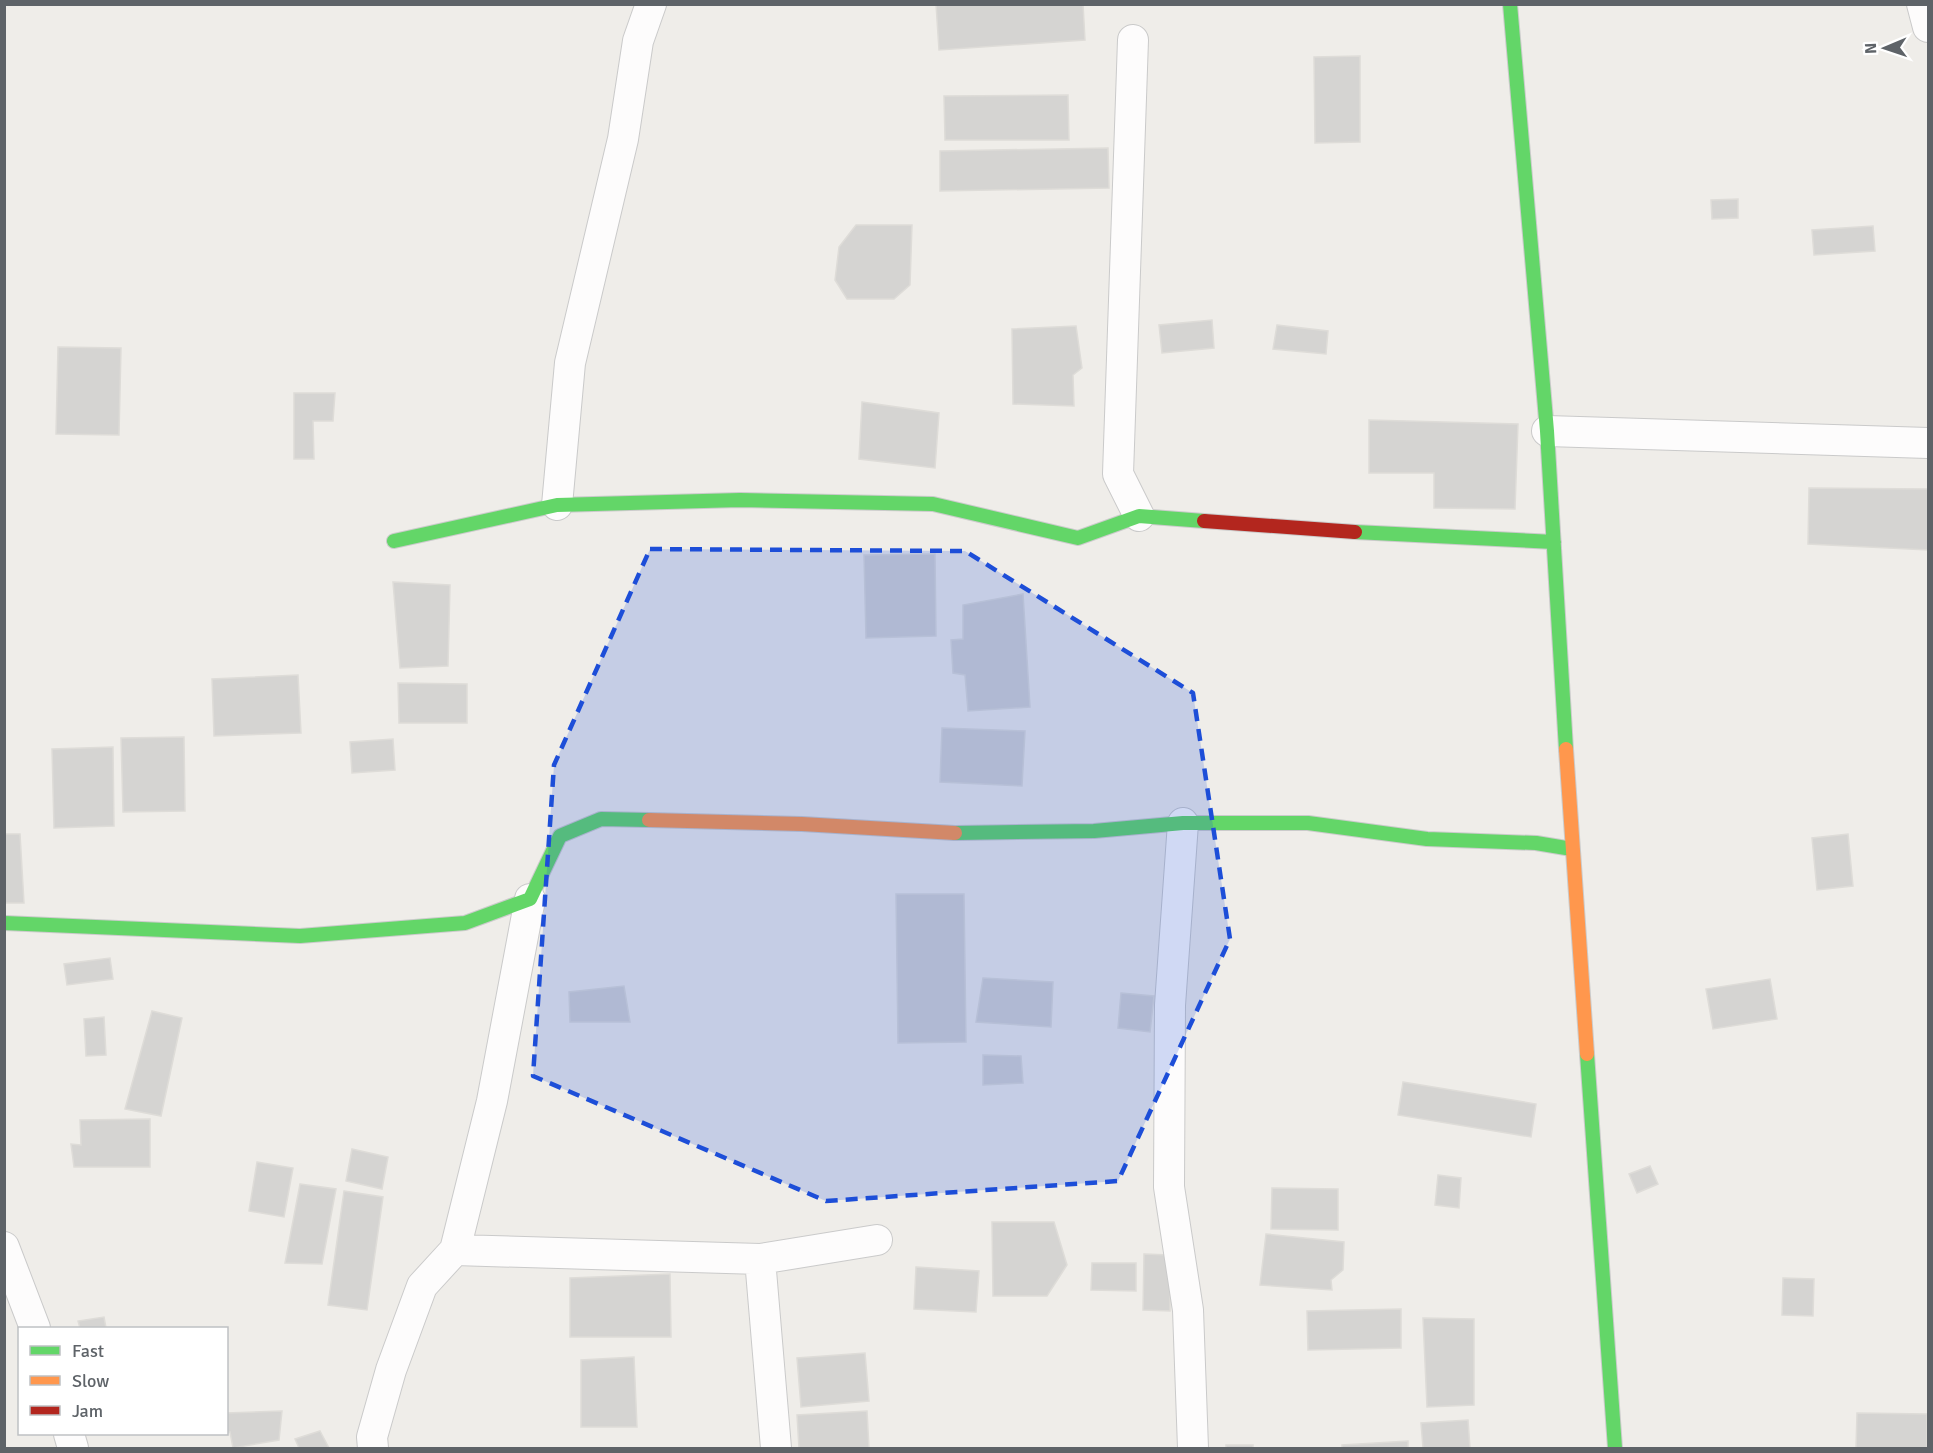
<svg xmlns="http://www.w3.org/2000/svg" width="1933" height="1453" font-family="Signika,sans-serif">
<rect width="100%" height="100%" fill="#efede9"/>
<path fill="#d5d4d2" stroke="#dedcd8" stroke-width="1.5" d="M936 4H1083L1085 40 939 50Z
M1360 56V142L1315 143 1314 57Z
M1068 95 1069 140H945L944 96Z
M1108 148 1109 188 940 191V151Z
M1738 199V218L1712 219 1711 200Z
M856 225H912L910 285 894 299H847L835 280 839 247Z
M1873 226 1875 251 1814 255 1812 230Z
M1212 320 1214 348 1162 353 1159 325Z
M1277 325 1328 331 1326 354 1273 349Z
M1076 326 1082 368 1073 375 1074 406 1013 404 1012 329Z
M58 347 121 348 119 435 56 434Z
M294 393H335L333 421H313L314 459H294Z
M862 402 939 413 935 468 859 459Z
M1369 420 1518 424 1515 509 1434 508V473H1369Z
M1809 488 1928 489V550L1808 544Z
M935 554 936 636 866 638 864 555Z
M393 582 450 585 448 666 400 668Z
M1023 594 1030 707 968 711 965 675 953 673 951 640 963 639V605Z
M298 675 301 733 214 736 212 679Z
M398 683 467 684V723H399Z
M942 728 1025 731 1022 786 940 782Z
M184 737 185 811 123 812 121 738Z
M393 739 395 770 352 773 350 742Z
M113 747 114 826 54 828 52 749Z
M4 834H20L24 903H4Z
M1848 834 1853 886 1817 890 1812 838Z
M896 894H964L966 1042 898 1043Z
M110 958 113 979 67 985 64 964Z
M983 978 1053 982 1051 1027 976 1022Z
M1770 979 1777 1019 1713 1029 1706 989Z
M624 986 630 1022H570L569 992Z
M1121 993 1154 996 1150 1032 1118 1028Z
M152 1011 182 1018 161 1116 125 1109Z
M104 1017 106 1055 86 1056 84 1019Z
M983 1055 1021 1056 1023 1083 983 1085Z
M1403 1082 1536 1104 1531 1137 1398 1115Z
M150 1119V1167H74L71 1144 81 1145 80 1120Z
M352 1149 388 1157 382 1189 346 1181Z
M257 1162 293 1168 284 1217 249 1211Z
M1650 1166 1658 1184 1637 1193 1629 1174Z
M1438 1175 1461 1178 1459 1208 1435 1205Z
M300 1184 336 1189 322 1264 285 1263Z
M1272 1188 1338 1189V1230L1271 1229Z
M344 1191 383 1197 367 1310 328 1305Z
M992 1222H1054L1067 1265 1047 1296H993Z
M1266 1234 1344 1242 1343 1270 1331 1280 1332 1290 1260 1285Z
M1144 1254 1170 1255V1311L1143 1310Z
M1092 1263H1136V1291L1091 1290Z
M916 1267 979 1271 976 1312 914 1309Z
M670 1274 671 1337H570V1278Z
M1783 1278 1814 1279 1813 1316 1782 1315Z
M1401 1309V1348L1308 1350 1307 1311Z
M104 1317 106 1328H80L78 1321Z
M1423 1318 1474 1319V1405L1427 1407Z
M865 1353 869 1401 801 1407 797 1358Z
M634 1357 637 1427H581V1360Z
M282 1411 279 1440 233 1448 230 1432 226 1433V1413Z
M867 1411 869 1448H799L797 1415Z
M1857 1413 1927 1414V1448H1856Z
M1468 1420 1470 1448H1423L1421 1423Z
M320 1431 329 1448H299L295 1439Z
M1408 1441V1448H1342V1445Z
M1226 1445H1253V1448H1226Z"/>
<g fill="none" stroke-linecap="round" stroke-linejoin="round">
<defs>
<path id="street" d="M1922 4 1928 27
M1133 40 1118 474 1139 516
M1547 431 1928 443
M557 505 570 363 623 139 638 41 651 4
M1183 823 1170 1005 1169 1187 1188 1310 1193 1448
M4 1247 35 1328
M455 1250 760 1259 877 1240
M760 1259 776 1448
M69 1434 73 1448
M373 1448 372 1437 391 1370 422 1286 455 1250 492 1101 530 899"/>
<path id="fast" d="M1510 4 1547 431 1566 749
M1355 532 1554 542
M394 541 557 505 740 500 933 504 1078 538 1139 516 1204 521
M955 833 1094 831 1183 823H1308L1427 839 1536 843 1572 849
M4 923 300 936 465 923 530 899 560 836 601 819 649 820
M1587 1054 1615 1448"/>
<path id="slow" d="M1566 749 1587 1054
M649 820 802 824 955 833"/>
<path id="jam" d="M1204 521 1355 532"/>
</defs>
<use href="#street" stroke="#cacaca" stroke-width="32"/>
<use href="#fast" stroke="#cbcbcb" stroke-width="16"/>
<use href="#slow" stroke="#cbcbcb" stroke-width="16"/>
<use href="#jam" stroke="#cbcbcb" stroke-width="16"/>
<use href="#street" stroke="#fdfcfc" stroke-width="30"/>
<use href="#fast" stroke="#63d668" stroke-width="14"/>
<use href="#slow" stroke="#ff974d" stroke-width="14"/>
<use href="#jam" stroke="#b3261e" stroke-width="14"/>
</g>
<path fill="#1d4ed8" fill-opacity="0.2" stroke="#1d4ed8" stroke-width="4.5" stroke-dasharray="12 8" stroke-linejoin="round" d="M650 549 965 551 1193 693 1230 939 1118 1181 826 1201 533 1076 554 765Z"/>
<rect width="1933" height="1453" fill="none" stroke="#5e6368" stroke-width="12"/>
<rect x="18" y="1327" width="210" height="108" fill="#ffffff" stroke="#bfc1c3" stroke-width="1.5"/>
<rect x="30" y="1346" width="30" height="9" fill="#63d668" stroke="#bfc1c3" stroke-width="1.5"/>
<text x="72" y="1357" font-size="18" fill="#5e6368">Fast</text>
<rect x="30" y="1376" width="30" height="9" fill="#ff974d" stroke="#bfc1c3" stroke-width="1.5"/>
<text x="72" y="1387" font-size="18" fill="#5e6368">Slow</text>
<rect x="30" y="1406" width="30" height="9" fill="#b3261e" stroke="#bfc1c3" stroke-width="1.5"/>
<text x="72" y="1417" font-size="18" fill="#5e6368">Jam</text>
<g transform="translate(1885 48) rotate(268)" stroke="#ffffff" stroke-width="4.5" paint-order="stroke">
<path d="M0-4.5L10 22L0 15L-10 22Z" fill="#5e6368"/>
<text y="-9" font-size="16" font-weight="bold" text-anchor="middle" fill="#5e6368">N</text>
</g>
</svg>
